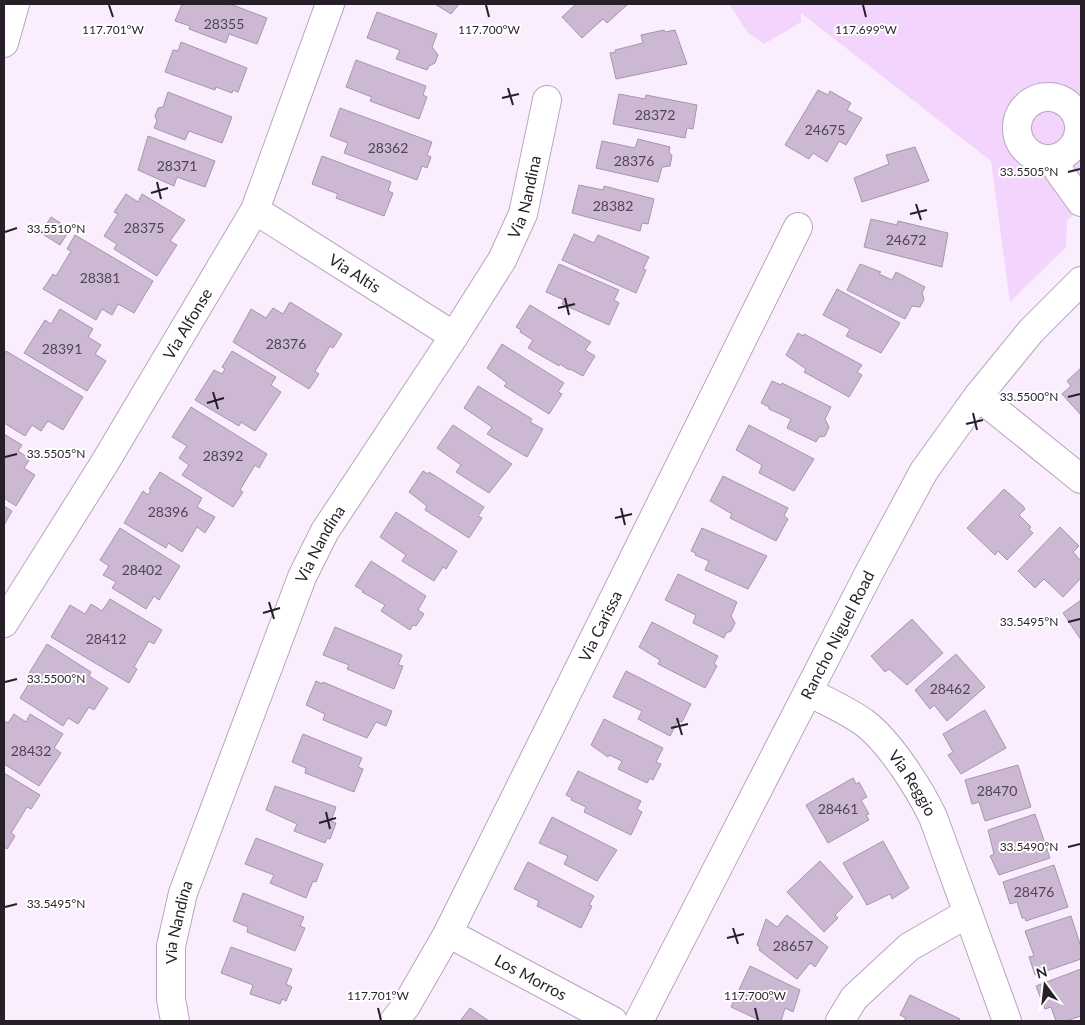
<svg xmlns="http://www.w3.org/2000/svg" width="1085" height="1025" font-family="Lato,sans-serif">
<rect width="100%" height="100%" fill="#faeefe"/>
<path fill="#f3d4fc" d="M729 4H1081V207L1067 221 1066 247 1010 302 991 161 801 13V22L764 44 748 33Z"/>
<path fill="#ccb8d2" stroke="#a794ad" d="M182 4H230L267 18 257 44 229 34 226 43 189 29 190 26 175 21Z
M435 4H459L451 14Z
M576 4H628L607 23 603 19 582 38 562 17Z
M377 12 437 34 432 47 438 55 435 63 429 66 427 70 396 59 400 50 367 38Z
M664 30 665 32 675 30 687 64 616 79 610 53 616 52 615 50 643 43 641 35Z
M181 42 247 68 238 92 233 90 232 93 216 87 215 90 165 72 173 50 178 51Z
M356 60 426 86 423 95 427 97 419 119 370 101 372 97 346 87Z
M818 90 828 95 830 91 851 103 847 110 862 118 846 145 839 141 827 162 813 153 809 159 785 145Z
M168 92 232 117 222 143 189 131 185 140 154 128 157 121 155 116 158 108 163 107Z
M619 94 645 99 646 95 697 105 693 129 687 128 685 138 613 124Z
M340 108 432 142 427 155 431 157 427 168 422 166 417 180 344 153 348 143 330 136Z
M148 136 215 161 205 187 177 177 174 186 138 170Z
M638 139 670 147 669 152 672 156 670 166 662 167 658 182 596 168 602 141 635 148Z
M915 147 929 181 862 202 854 178 889 164 886 155Z
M322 156 391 182 388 191 393 193 384 216 336 198 338 194 312 184Z
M579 185 603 190 604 186 654 199 648 224 642 223 640 231 572 213Z
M126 194 138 202 142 194 185 220 170 241 177 245 157 276 114 249 117 244 104 236 118 214 114 212Z
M51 217 70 229 60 245 41 233Z
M871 219 897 225 898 221 948 233 942 267 864 247Z
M574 234 594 243 598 235 649 257 643 269 646 270 636 293 562 260Z
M75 235 153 281 134 313 118 304 112 315 102 309 96 320 43 289 53 274 56 276 71 251 67 249Z
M559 264 619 290 614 300 619 303 609 325 562 304 564 300 546 292Z
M860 264 881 272 879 274 892 280 896 272 925 287 922 293 924 299 920 307 912 306 905 319 847 290Z
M837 289 900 323 881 353 846 336 850 329 823 315Z
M290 302 342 334 333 348 330 346 315 371 319 374 309 389 233 342 251 309 266 318 273 308 283 314Z
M530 305 591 342 585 350 595 356 583 376 570 369 569 370 560 364 559 366 528 348 533 340 520 332 521 330 516 327Z
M60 309 93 329 88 337 101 345 95 354 106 361 87 391 24 353 45 320 51 324Z
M798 333 803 336 804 334 862 365 857 372 862 375 849 397 804 372 806 369 786 355Z
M502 344 564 383 558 392 562 394 549 414 504 386 507 383 487 368Z
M6 351 83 397 63 430 48 421 41 431 32 425 25 436 4 423V355Z
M232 351 276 377 271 385 281 392 255 431 241 422 239 426 195 400 214 370 222 374 225 369 222 367Z
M1081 368V415L1062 394 1071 386 1067 381Z
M772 381 781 385 782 383 831 407 825 419 829 427 825 436 819 437 816 442 787 428 791 419 769 409V407L761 403Z
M478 386 532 419 530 422 543 429 527 457 487 434 492 427 464 408Z
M191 407 267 454 259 468 255 465 240 490 243 492 233 507 182 475 189 465 179 458 187 446 172 437Z
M453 425 512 464 489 493 456 472 461 465 437 448Z
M749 425 814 459 794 491 759 473 762 465 736 450Z
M4 434 22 445 18 451 30 459 24 468 35 475 16 506 4 498Z
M423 471 428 474 429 472 484 507 478 516 482 518 469 538 425 510 427 506 409 492Z
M160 472 202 498 197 507 215 517 205 533 197 527 182 552 168 543 166 548 124 523 143 491 148 495 151 490 149 489Z
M723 476 788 508 784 516 788 519 776 541 730 518 732 514 710 501Z
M1004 489 1023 506 1025 509 1019 515 1031 527 1029 529 1033 533 1007 560 998 551 995 555 967 528Z
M4 506 12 511 4 525Z
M396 512 457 551 446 569 443 567 434 581 402 561 406 555 380 537Z
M1060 527 1079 546 1073 552 1081 561V578L1063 597 1044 579 1035 588 1018 571Z
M120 528 180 566 159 600 154 596 146 609 112 588 116 582 103 575 109 566 100 560Z
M702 528 767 556 748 589 705 570 709 561 695 555 696 553 691 551Z
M371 561 426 596 418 610 424 614 416 626 413 625 410 630 381 611 385 605 362 592 364 591 355 586Z
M678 574 737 602 731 616 735 623 731 631 726 633 724 638 693 623 696 615 665 600Z
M110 599 162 630 154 644 149 641 134 667 137 669 129 683 51 637 70 605 85 614 91 604 102 611Z
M1081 600V640L1063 613Z
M912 619 943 653 907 685 889 669 885 672 871 656Z
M652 622 718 656 714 664 717 666 705 688 658 664 660 660 639 647Z
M335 627 402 655 398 665 403 666 394 689 347 669 349 665 323 655Z
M47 644 91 672 89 676 108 688 94 710 89 707 78 724 68 718 63 726 20 698 33 677 28 675Z
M956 654 985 687 947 721 934 705 930 709 915 690Z
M626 671 691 704 682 722 678 721 670 736 638 719 642 711 613 697Z
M316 681 322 684 323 682 392 711 386 726 376 722 367 738 323 720 325 714 306 705Z
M985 710 1006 748 961 774 948 755 953 752 943 734Z
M14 714 26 722 30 714 63 734 54 748 61 753 39 786 4 764V721L8 723Z
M604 719 663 748 656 762 661 764 653 780 650 778 647 783 618 769 622 761 609 755 608 757 591 745Z
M303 734 362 758 358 767 363 769 354 792 305 773 306 768 292 762Z
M1018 765 1031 807 985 821 979 802 972 804 965 780Z
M578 771 641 801 637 809 642 812 631 835 584 812 586 807 571 800 572 798 566 795Z
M4 773 40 795 31 809 27 807 11 833 15 836 7 849 4 847Z
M853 778 856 784 859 782 867 797 861 800 869 814 866 815 869 820 828 843 806 805Z
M275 786 336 807 331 821 336 823 330 839 327 838 325 843 294 831 297 824 266 810Z
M1035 814 1050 858 999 875 990 856 994 854 988 830Z
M552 817 617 850 597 881 564 864 568 856 539 843Z
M256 838 323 864 316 882 313 881 306 898 270 883 274 875 245 864Z
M883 841 909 888 892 899 890 894 867 905 843 863Z
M820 861 853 897 835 915 838 918 824 932 787 892Z
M528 862 594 896 589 905 592 906 581 928 537 906 539 901 514 889Z
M1054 865 1068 907 1026 921 1025 918H1022L1017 902 1010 904 1003 882Z
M243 893 304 917 300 926 305 928 295 951 247 932 248 927 233 921Z
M787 915 828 947 815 967 810 963 797 979 759 950 760 948 757 945 766 919 777 927Z
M1071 916 1081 947V959L1035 975 1029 957 1034 956 1025 931Z
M231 947 292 969 286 984 292 987 286 1001 282 999 280 1004 250 994 253 985 221 973Z
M750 966 800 990 793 1012 785 1008 781 1021H761L731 1007Z
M1081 969V1016L1066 1021H1056L1051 1007 1045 1009 1036 986Z
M910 995 960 1019 959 1021H904L906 1018 900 1015Z
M470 1008 489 1021H460Z"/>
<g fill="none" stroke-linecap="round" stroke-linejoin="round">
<defs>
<g id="minor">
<path d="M4 43 15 4"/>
<circle cx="1048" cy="128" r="31"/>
<path d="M1056 159 1058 170 1081 202"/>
<path id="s1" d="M255 210 454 336"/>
<path d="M978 396 1081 479"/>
<path id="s2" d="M4 623 104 464 255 210 330 4"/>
<path id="s3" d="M809 692C827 702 849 711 866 724 891 744 919 788 933 817L1007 1021"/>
<path id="s4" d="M448 933 613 1021"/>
<path id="s5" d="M175 1021 171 999V946L183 893 302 577 325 531 454 336 502 260 523 214 547 100"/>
<path id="s6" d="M394 1021 406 1006 448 933 798 227"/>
<path id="s7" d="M639 1021 870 571 924 471 978 396 1031 331 1081 281"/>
<path d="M840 1021 854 998 909 947 968 913"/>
</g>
</defs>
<use href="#minor" stroke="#b8a4be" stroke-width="30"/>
<use href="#minor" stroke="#fff" stroke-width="28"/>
</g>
<path fill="none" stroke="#261f28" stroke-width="2" d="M109 5 113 17M486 5 489 17M863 5 866 17M508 88 513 105M502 98 519 94M1068 172 1080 169M157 182 161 199M151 193 168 188M916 204 921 220M910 214 927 210M5 232 17 228M565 298 569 315M558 308 575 304M213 392 218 409M1068 397 1080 394M207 403 224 398M973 413 977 430M966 424 983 420M5 457 17 454M621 508 625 525M615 518 632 514M269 602 274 619M263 613 280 608M1068 622 1080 619M5 682 17 679M677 718 682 735M671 728 688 724M326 812 330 829M319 823 336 818M1068 847 1080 844M5 907 17 904M733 928 738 944M727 938 744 934M378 1008 381 1020M755 1008 758 1020"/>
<g text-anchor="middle" stroke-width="4" stroke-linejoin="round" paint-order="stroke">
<g font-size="14" fill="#504552">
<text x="224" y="29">28355</text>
<text x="655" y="120">28372</text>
<text x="825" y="135">24675</text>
<text x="388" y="153">28362</text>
<text x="634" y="166">28376</text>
<text x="177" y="171">28371</text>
<text x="613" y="211">28382</text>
<text x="144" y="233">28375</text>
<text x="906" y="245">24672</text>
<text x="100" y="283">28381</text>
<text x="286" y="349">28376</text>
<text x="62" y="354">28391</text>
<text x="223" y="461">28392</text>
<text x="168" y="517">28396</text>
<text x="142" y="575">28402</text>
<text x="106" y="644">28412</text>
<text x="950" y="694">28462</text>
<text x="31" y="756">28432</text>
<text x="997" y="796">28470</text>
<text x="838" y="814">28461</text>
<text x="1034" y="897">28476</text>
<text x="793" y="951">28657</text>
</g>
<g font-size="16" fill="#261f28" stroke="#fff">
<text dy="6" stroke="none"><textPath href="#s5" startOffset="910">Via Nandina</textPath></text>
<text dy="6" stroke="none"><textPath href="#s1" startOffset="118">Via Altis</textPath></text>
<text dy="6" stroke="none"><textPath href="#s2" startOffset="351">Via Alfonse</textPath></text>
<text dy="6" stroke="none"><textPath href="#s5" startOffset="505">Via Nandina</textPath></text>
<text dy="6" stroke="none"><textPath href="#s6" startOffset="446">Via Carissa</textPath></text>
<text dy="6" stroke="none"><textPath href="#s7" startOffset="434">Rancho Niguel Road</textPath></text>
<text dy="6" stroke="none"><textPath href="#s3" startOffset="141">Via Reggio</textPath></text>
<text dy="6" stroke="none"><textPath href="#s5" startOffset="100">Via Nandina</textPath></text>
<text dy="6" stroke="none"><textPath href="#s4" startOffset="94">Los Morros</textPath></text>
</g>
</g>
<g font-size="12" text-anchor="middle" fill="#261f28" stroke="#fff" stroke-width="4" stroke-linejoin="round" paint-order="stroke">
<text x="113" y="34">117.701°W</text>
<text x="489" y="34">117.700°W</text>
<text x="866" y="34">117.699°W</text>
<text x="1029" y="176">33.5505°N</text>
<text x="56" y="233">33.5510°N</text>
<text x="1029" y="401">33.5500°N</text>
<text x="56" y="458">33.5505°N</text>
<text x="1029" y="626">33.5495°N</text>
<text x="56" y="683">33.5500°N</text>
<text x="1029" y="851">33.5490°N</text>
<text x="56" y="908">33.5495°N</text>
<text x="378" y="1000">117.701°W</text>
<text x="755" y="1000">117.700°W</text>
</g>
<rect width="1085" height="1025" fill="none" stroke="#261f28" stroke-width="10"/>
<g transform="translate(1045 985) rotate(345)" stroke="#ffffff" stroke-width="4" paint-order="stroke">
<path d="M0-4L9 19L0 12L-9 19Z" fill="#261f28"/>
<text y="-8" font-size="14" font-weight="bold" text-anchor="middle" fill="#261f28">N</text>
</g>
</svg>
